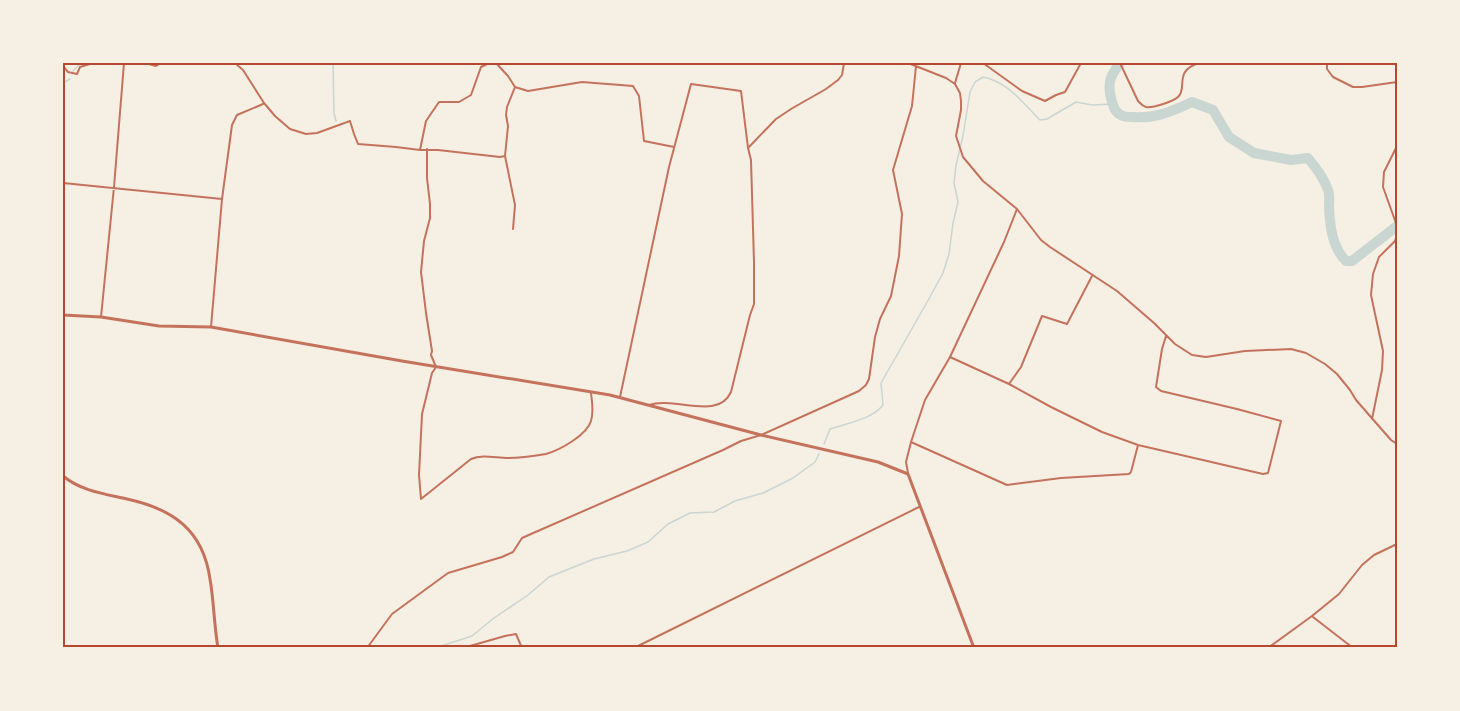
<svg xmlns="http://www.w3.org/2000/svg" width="1460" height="711" font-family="Montserrat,sans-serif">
<rect width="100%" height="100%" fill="#f6efe4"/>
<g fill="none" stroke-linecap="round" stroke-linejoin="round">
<path stroke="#c9d6d2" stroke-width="1.5" d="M333 63 334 113 336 121
M73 71 81 63
M63 83 70 79
M824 444 830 429C847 423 871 420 883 405L881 383 930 297 943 273 949 254 953 223 958 202 954 183 956 165 963 136 970 92 975 82 983 77C1008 82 1023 103 1040 120L1047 119 1076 102 1092 105 1113 104
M435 648 472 636 494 618 528 595 549 577 594 559 627 551 648 542 668 524 690 513 714 512 735 501 763 493 793 478 815 462 819 454"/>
<path stroke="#c9d6d2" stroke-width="10" d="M1120 63C1111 75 1107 82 1111 98 1112 102 1113 107 1116 111 1121 117 1126 117 1133 117 1155 119 1173 111 1192 102L1213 110 1229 137 1254 153 1291 160 1308 158C1316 168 1324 178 1328 190 1330 195 1329 202 1329 208 1330 226 1332 247 1346 261H1352L1397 226"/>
<path stroke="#c5725c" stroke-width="2" d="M145 63 156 66 161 63
M235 63 243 70 264 103 275 116 290 129 306 134 317 133 350 121 354 134 358 144 396 147 420 150H438L500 157 505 156 508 126 506 115 507 107 515 87
M496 63 508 76 515 87 528 91 582 82 633 86 639 96 644 141 674 147
M908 63 946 78 955 84 960 93 961 101V110L956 136 963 157 983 181 1017 209 1041 240 1050 247 1117 291 1154 323 1175 344 1192 355 1206 357 1245 351 1291 349 1306 353 1325 364 1337 374 1350 390 1356 400 1391 440 1397 444
M983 63 1022 91 1045 101 1056 95 1065 92 1081 63
M1120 63 1138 101C1141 104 1142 106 1146 107 1153 108 1172 102 1178 97 1188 88 1173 71 1199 63
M1327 63V69L1333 77 1353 87H1362L1397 82
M63 66 68 72 77 74 80 67 93 63
M955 83 961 63
M1397 146 1384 172 1383 187 1397 226
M748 148 776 119 791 109 826 89 838 80 842 75 844 63
M427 149V178L430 204V218L424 241 421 272 426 313 432 351 431 355 436 367 432 373 422 414 419 475 421 499 471 459C482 454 496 458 508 458 521 458 534 456 546 454 560 450 587 435 591 421 594 412 592 402 591 393
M420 150 426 121 439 102H459L471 95 481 67 489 63
M505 156 515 205 513 229
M63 183 222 199
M101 317 114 187 124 63
M211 327 222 199 232 125 237 115 263 104
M950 357 1009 384 1051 407 1102 432 1138 445 1263 474 1268 473 1281 421 1237 409 1161 391 1156 387 1162 349 1166 336
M1009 384 1021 367 1042 316 1067 324 1092 276
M620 397 669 167 691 84 741 91 748 148 751 160 754 262V304L750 315 731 392C718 421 674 396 649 405
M1372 419 1382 370 1383 351 1371 295 1373 274 1379 257 1395 241 1397 235
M911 442 1007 485 1061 478 1129 474 1131 472 1138 445
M908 473 906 462 911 442 925 400 950 357 1004 242 1017 209
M1313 617 1353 648
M367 648 392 614 448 573 502 557 513 552 522 538 531 534 723 450 741 441 761 435 859 391 866 385 869 379 875 337 880 319 891 296 899 256 902 214 893 170 912 106 916 66
M463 648 505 636 516 634 522 648
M634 648 919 507
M1268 648 1312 616 1339 594 1362 565 1374 555 1397 544"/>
<path stroke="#c5725c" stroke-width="3" d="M63 315 101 317 159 326 211 327 402 361 610 395 761 435 878 462 908 474 974 648
M63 476C81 491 105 494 127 499 173 509 203 530 210 579 214 602 214 625 218 648"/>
</g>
<rect width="1460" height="711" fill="none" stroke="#f6efe4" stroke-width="129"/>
<rect x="64" y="64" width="1332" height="582" fill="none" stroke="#b5482f" stroke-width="2"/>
</svg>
